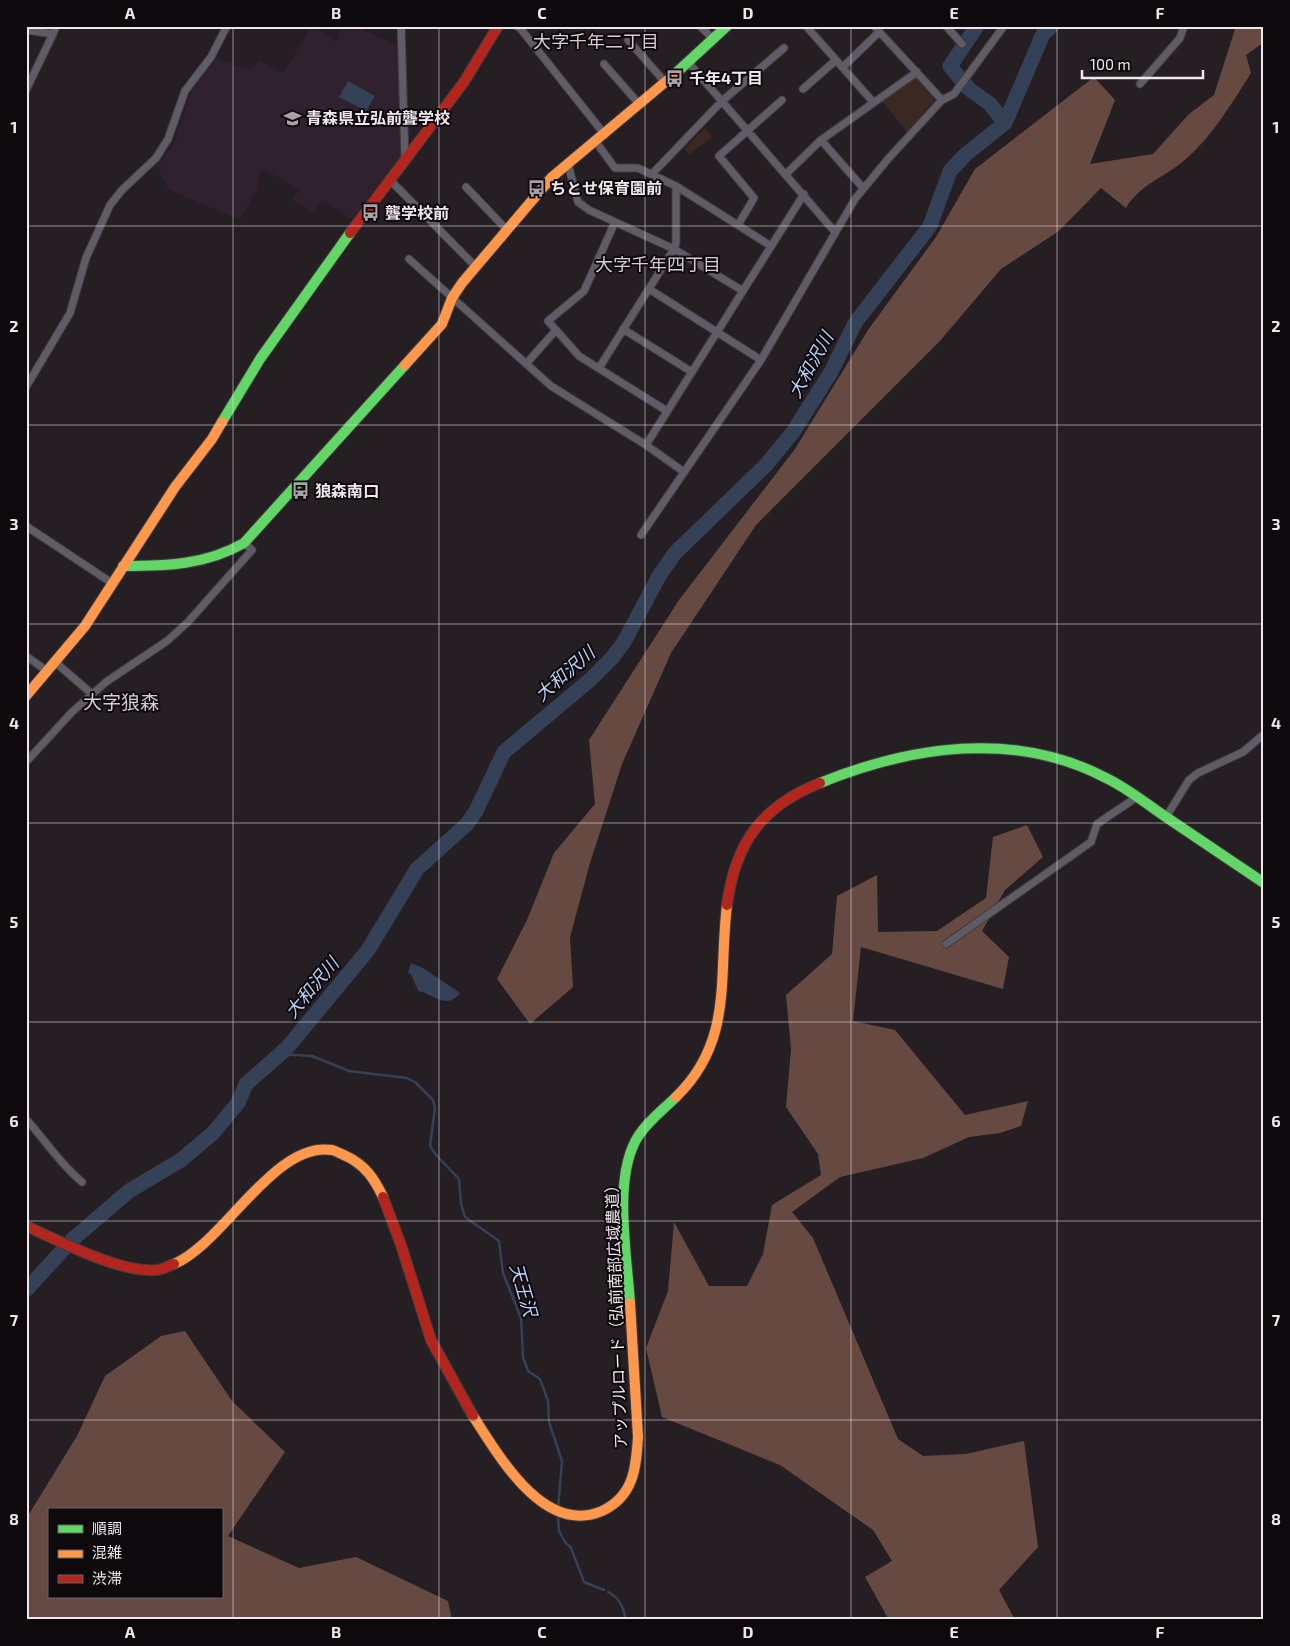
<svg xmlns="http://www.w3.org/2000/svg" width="1290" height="1646" font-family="'Exo 2','Noto Sans JP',sans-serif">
<rect width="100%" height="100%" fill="#251f24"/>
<path fill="#2f212e" d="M312 26 336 42 343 26H355L400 46 404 153 352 219 322 199 313 212 292 200 299 190 268 171 260 170 257 189 240 220 168 189 157 166 174 145 192 90 216 59 251 70 260 60 283 73Z"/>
<path fill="#3c2822" d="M919 77 934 94V101L907 132 881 100 913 78Z
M705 128 712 137 690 154 684 148Z"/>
<path fill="#664a42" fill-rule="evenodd" d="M1236 26H1264V42L1246 55 1251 73C1232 103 1213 135 1186 159 1167 176 1139 185 1126 208L1101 188 1059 231 1001 269 939 342 756 525 671 653 622 764 590 863 570 937 573 987 530 1024 497 979 527 920 554 853 595 804 589 740 679 600 795 449 868 330 936 237 975 169 1094 77 1115 100 1090 164 1153 154 1189 114 1214 95Z
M1027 825 1043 857 1005 890 982 931 1009 957 1003 989 861 947 853 1021 895 1030 965 1115 1028 1101 1021 1126 1000 1133 969 1137 923 1158 840 1177 792 1212 813 1238 898 1439 923 1456 966 1454 1024 1441 1038 1547 999 1590 1015 1620H889L865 1577 892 1561 873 1530 780 1465 662 1417 646 1348 668 1291 674 1222 709 1286H747L763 1254 772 1205 821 1175 818 1154 786 1107 791 1049 786 995 832 954 837 896 877 875 878 932 937 931 986 898 993 837Z
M185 1331 232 1401 285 1452 228 1536 299 1568 356 1557 448 1601 452 1620H26V1519L77 1436 105 1376 161 1336ZM49 1510H221V1597H49Z"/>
<path fill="#344157" d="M348 81 375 96 366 111 339 97Z
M411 963 423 968 460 993C446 1011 432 993 418 991L411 974 408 973Z"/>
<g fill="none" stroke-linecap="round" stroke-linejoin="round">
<path stroke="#344157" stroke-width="2.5" d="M280 1054 312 1056 349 1071 407 1078 415 1082 433 1100 435 1108 430 1146 436 1155 459 1179 461 1204 465 1217 499 1241 503 1273 521 1318 523 1357 528 1371 540 1379 548 1401 549 1422 562 1461 558 1509
M558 1515 559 1531 565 1542 571 1548 584 1582 604 1590
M608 1592C620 1598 623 1607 626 1620"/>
<path stroke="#344157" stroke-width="15" d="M977 26 950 66 969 89 990 104 1005 123
M26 1290 73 1239 129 1191 181 1160 213 1133 238 1103 246 1084 287 1048 368 950 417 869 467 824 476 811 504 752 591 679 612 658 624 642 659 576 675 553 766 465 793 432 831 372 855 323 930 226 950 171 965 155 1005 123 1043 34 1052 26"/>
<defs>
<path id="street" d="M401 26 405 160
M516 26 520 28 605 135
M700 26 712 38
M806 26 873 102
M874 26 942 100
M946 26 962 44
M26 30 53 34 26 90
M53 34 56 26
M628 40 665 82
M687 61 835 232
M604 64 640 105
M843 67 879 32
M1140 84 1180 38 1184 26
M803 89 836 60
M821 140 863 188
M596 142 615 168H638L676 186 771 246
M568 164 578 202 589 210 674 249 743 291
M652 174 722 101 784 48
M786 174 821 140 917 72
M389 179 476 267
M466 187 507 230
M738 225 754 198 719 156 782 100
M409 259 551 386 646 445 684 472
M649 289 761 360
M623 329 692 372
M556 330 548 321 584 291 615 222
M526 364 556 330 579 356 667 411
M599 368 674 249 676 243V186
M26 387 70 313 86 258 110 205 122 190 156 158 168 139 185 91 211 57 227 26
M646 445 804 194
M26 526 112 583
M641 535 761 360 855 199 888 159 942 100 954 94 1004 26
M26 656 47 671
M55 662 92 694
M26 762 72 712 106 682 167 641 188 622 252 550 244 543
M1166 817 1189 780 1198 773 1243 752 1264 734
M946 944 1091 842 1097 824 1137 797
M26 1119C45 1140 60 1164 82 1182"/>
<path id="fast" d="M676 73 727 26
M222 422 260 359 350 233
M123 566C166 566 206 565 244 543L405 365
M820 783C911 746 1015 730 1106 778 1127 788 1144 802 1163 815 1197 838 1230 860 1264 883
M630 1303C627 1255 612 1175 639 1135 649 1120 664 1109 676 1097"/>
<path id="slow" d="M405 365 442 324 452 298 462 283 552 177 676 73
M26 696 85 626 175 487 212 439 222 422
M676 1097C734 1041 718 977 727 905
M174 1264C224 1243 274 1141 332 1150 336 1151 341 1154 346 1156 365 1165 374 1178 383 1197
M473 1416C499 1456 544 1536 602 1511 634 1496 636 1468 638 1437L630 1303"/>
<path id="jam" d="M350 233 464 82 498 26
M727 905C735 843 762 806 820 783
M383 1197 401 1245 431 1340 473 1416
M26 1226C60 1241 119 1273 156 1270 162 1270 168 1266 174 1264"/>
</defs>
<use href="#street" stroke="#403c3f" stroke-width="9"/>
<use href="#fast" stroke="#403c3f" stroke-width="12"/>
<use href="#slow" stroke="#403c3f" stroke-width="12"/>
<use href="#jam" stroke="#403c3f" stroke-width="12"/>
<use href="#street" stroke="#605c66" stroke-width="7"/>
<use href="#fast" stroke="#63d668" stroke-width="10"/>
<use href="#slow" stroke="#ff974d" stroke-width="10"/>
<use href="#jam" stroke="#b3261e" stroke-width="10"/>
</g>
<path fill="none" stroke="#eee8ee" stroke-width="1" stroke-opacity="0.55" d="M233 26V1620M439 26V1620M645 26V1620M851 26V1620M1057 26V1620M26 226H1264M26 425H1264M26 624H1264M26 823H1264M26 1022H1264M26 1221H1264M26 1420H1264"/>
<defs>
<symbol id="bus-bare" viewBox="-9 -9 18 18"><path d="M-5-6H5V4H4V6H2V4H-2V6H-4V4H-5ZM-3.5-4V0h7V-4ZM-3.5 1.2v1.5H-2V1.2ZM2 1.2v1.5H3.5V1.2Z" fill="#a8a2a7" stroke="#0d090c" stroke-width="2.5" paint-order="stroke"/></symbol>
<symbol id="school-bare" viewBox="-9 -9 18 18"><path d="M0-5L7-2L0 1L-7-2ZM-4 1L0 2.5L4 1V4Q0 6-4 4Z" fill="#a8a2a7" stroke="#0d090c" stroke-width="2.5" paint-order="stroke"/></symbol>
</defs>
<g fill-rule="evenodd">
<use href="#bus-bare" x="662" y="66" width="25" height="25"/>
<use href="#school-bare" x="280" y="106" width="25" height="25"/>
<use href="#bus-bare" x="524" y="176" width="25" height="25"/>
<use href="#bus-bare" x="358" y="200" width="25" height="25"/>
<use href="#bus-bare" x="288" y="478" width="25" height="25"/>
</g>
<g text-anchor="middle" stroke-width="4" stroke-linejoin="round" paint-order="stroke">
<g font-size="16" font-weight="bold" fill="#eee8ee" stroke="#0d090c" text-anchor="start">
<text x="689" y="84">千年4丁目</text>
<text x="306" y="124">青森県立弘前聾学校</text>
<text x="550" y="194">ちとせ保育園前</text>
<text x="385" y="219">聾学校前</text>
<text x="315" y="497">狼森南口</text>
</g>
<g font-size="16" fill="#eee8ee" stroke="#0d090c">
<text transform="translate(616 1313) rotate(-92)" y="6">アップルロード（弘前南部広域農道）</text>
</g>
<g font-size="18" fill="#d8cad6" stroke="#0d090c">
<text x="596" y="48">大字千年二丁目</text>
<text x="658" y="271">大字千年四丁目</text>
</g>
<g font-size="18" font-style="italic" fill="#b8d0f6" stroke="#0d090c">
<text transform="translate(811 365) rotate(-61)" y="6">大和沢川</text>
<text transform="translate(565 674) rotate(-41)" y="6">大和沢川</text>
<text transform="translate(312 988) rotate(-50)" y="6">大和沢川</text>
<text transform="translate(523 1290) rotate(74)" y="6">天王沢</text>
</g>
<g font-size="19" fill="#d8cad6" stroke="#0d090c">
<text x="121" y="709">大字狼森</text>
</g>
</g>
<rect width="1290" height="1646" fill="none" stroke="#0d090c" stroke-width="55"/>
<rect x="48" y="1508" width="175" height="90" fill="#0d090c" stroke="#676266"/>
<rect x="58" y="1525" width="25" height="8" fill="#63d668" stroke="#676266"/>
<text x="92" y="1534" font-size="15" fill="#eee8ee">順調</text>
<rect x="58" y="1550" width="25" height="8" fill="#ff974d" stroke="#676266"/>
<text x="92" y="1558" font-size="15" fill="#eee8ee">混雑</text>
<rect x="58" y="1575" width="25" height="8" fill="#b3261e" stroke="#676266"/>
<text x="92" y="1584" font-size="15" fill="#eee8ee">渋滞</text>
<path d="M1082 70v8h121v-8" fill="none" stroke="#eee8ee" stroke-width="2.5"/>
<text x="1090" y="70" font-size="15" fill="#eee8ee" stroke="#0d090c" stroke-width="4" paint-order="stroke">100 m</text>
<rect x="28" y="28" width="1234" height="1590" fill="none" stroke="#eee8ee" stroke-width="2"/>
<g font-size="16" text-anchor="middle" font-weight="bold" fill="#eee8ee">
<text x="130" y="19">A</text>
<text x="336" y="19">B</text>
<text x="542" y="19">C</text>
<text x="748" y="19">D</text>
<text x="954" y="19">E</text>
<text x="1160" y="19">F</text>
<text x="14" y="133">1</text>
<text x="1276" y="133">1</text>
<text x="14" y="332">2</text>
<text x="1276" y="332">2</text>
<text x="14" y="530">3</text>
<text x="1276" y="530">3</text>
<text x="14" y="729">4</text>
<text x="1276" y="729">4</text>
<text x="14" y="928">5</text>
<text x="1276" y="928">5</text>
<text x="14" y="1127">6</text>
<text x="1276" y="1127">6</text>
<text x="14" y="1326">7</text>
<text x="1276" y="1326">7</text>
<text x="14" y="1525">8</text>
<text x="1276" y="1525">8</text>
<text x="130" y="1638">A</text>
<text x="336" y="1638">B</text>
<text x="542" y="1638">C</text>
<text x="748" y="1638">D</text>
<text x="954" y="1638">E</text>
<text x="1160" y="1638">F</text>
</g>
</svg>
